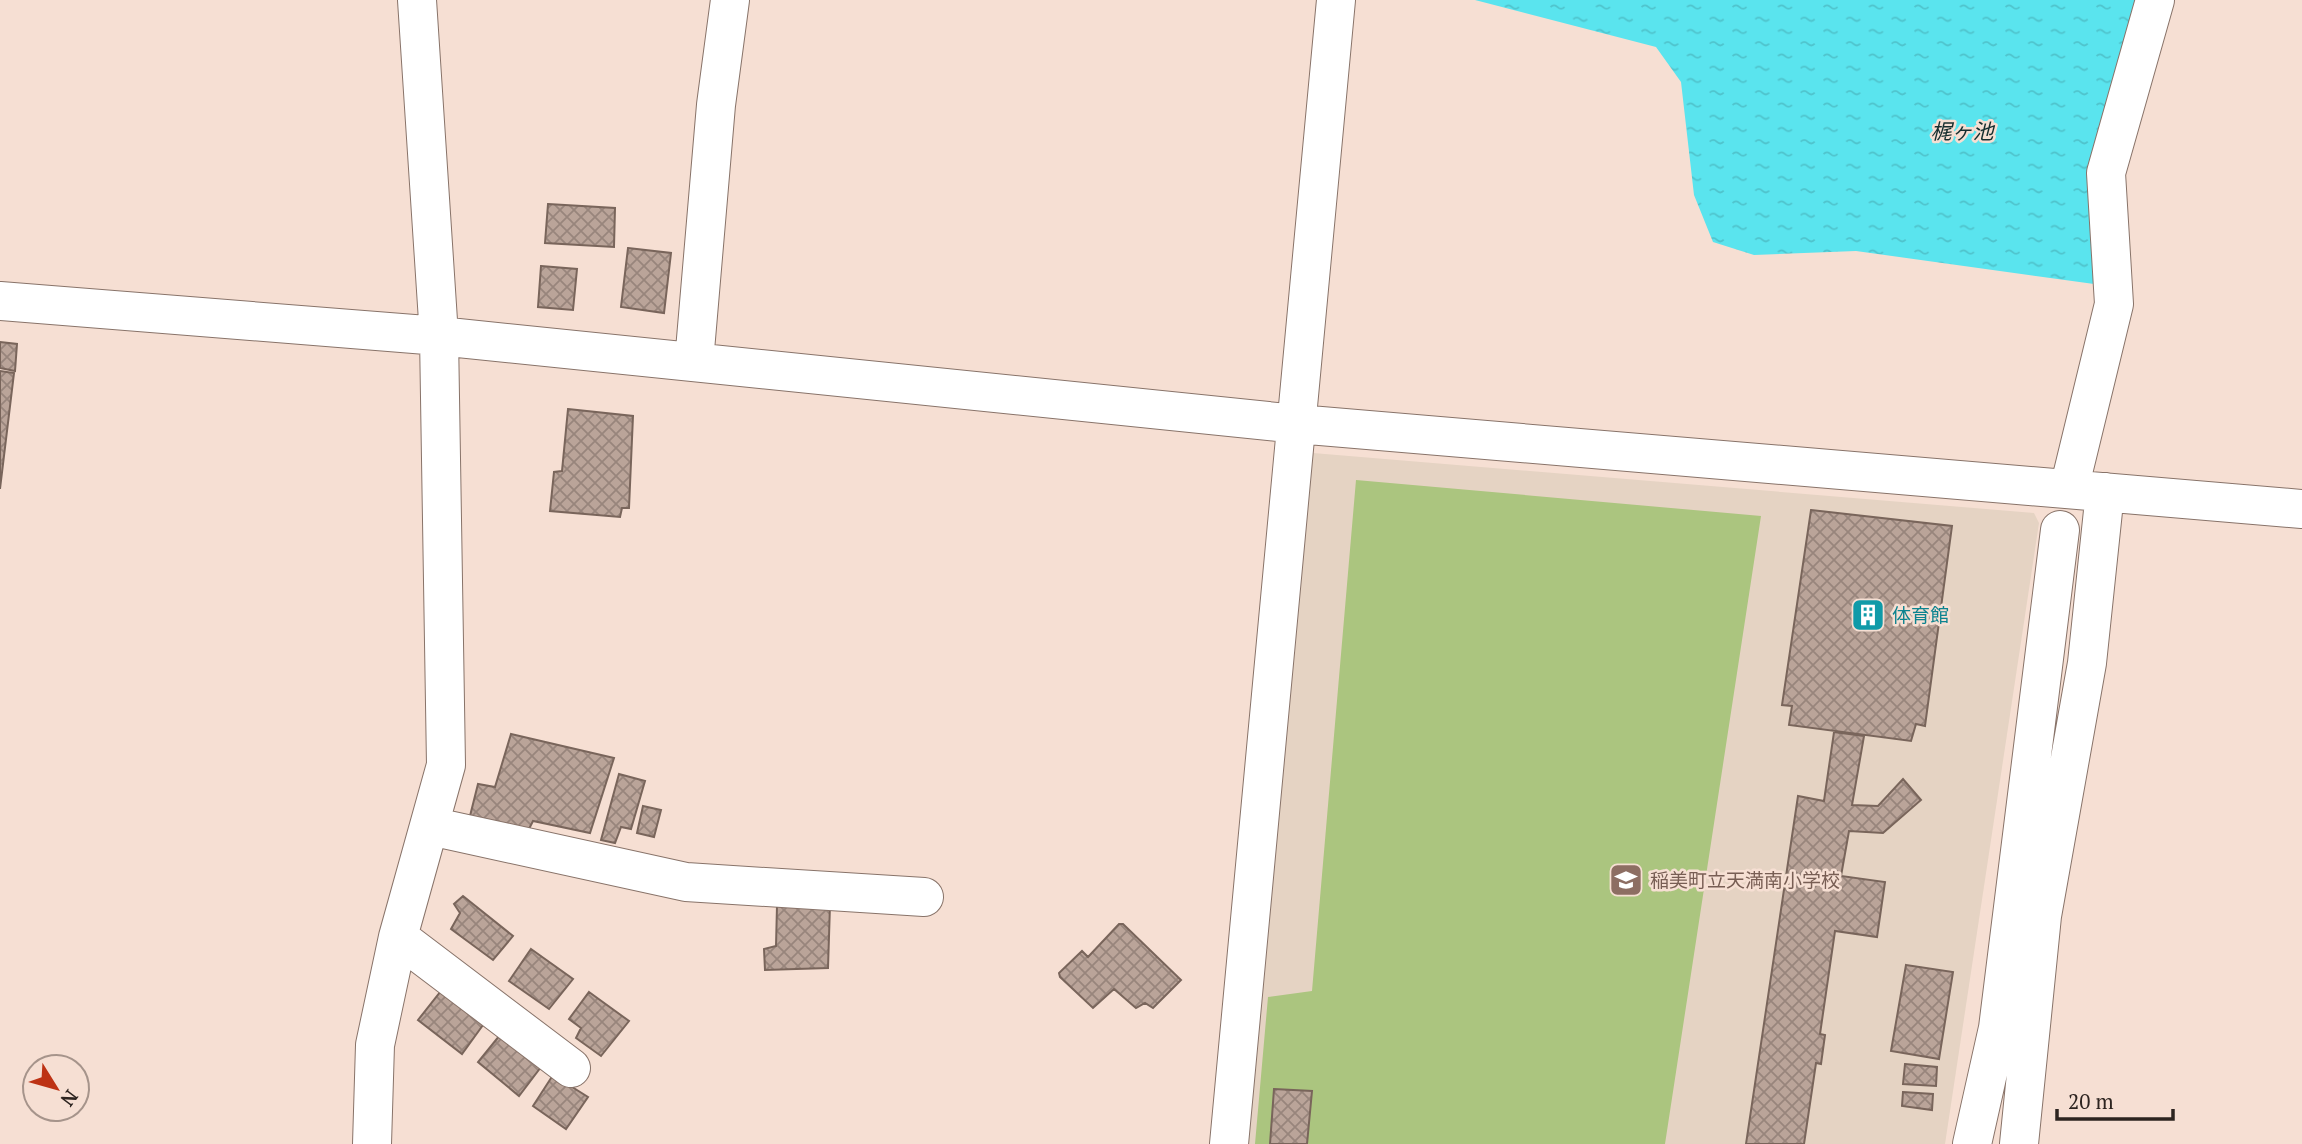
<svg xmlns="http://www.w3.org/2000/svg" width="2302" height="1144" font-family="'PT Serif','Noto Sans JP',serif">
<defs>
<pattern id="water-ripples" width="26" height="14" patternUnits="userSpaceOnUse" patternTransform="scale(1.75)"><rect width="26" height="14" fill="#5ae4ee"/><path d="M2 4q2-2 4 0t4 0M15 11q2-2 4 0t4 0" fill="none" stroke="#4fc3cc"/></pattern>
<pattern id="building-cross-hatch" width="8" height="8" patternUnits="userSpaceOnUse" patternTransform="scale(1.75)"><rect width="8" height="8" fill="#baa499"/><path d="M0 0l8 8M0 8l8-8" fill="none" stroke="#98857c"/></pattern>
</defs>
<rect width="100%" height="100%" fill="#f6dfd3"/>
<path fill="#e5d3c3" d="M1313 453 2034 513 2039 523 1945 1144H1243Z"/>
<path fill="#abc57f" d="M1356 480 1761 516 1665 1144H1255L1268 997 1312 991Z"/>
<path fill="url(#water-ripples)" d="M1475 0H2141L2124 44 2087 178 2094 284 1856 251 1754 255 1713 242 1694 195 1681 82 1656 47Z"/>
<path fill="url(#building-cross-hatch)" stroke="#79655b" stroke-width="2" d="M548 204 615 208 614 247 545 243Z
M628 248 671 253 664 313 621 307Z
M541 266 577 269 573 310 538 307Z
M0 342 17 344 15 371 0 368Z
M0 371 14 373 0 489Z
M568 409 633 416 629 508H622L620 517 550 511 554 472 562 471Z
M1811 510 1952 526 1925 726 1916 724 1911 741 1789 725 1792 706 1782 705Z
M1834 732 1864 736 1852 805 1878 806 1903 779 1921 800 1883 833 1849 831 1841 876 1885 882 1877 937 1835 931 1820 1034 1825 1035 1821 1064 1816 1063 1804 1144H1746L1798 796 1824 801Z
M511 734 614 758 590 833 533 821 528 831 469 820 478 784 495 787Z
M619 774 645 781 631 829 621 827 615 843 601 840Z
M643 806 661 810 654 837 637 833Z
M463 896 513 936 493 960 451 929 460 913 454 904Z
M830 905 828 968 765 970 764 949 776 946 777 906Z
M1119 924H1123L1181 980 1153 1008 1145 1003 1136 1008 1114 989 1093 1008 1060 977 1059 973 1082 951 1088 957Z
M531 949 573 979 549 1009 509 981Z
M1906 965 1953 972 1939 1059 1891 1051Z
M441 991 483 1025 462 1054 418 1020Z
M589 992 629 1021 601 1056 576 1038 581 1028 569 1019Z
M500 1035 541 1067 519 1096 478 1062Z
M1905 1064 1937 1067 1936 1086 1903 1084Z
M553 1075 588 1097 566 1129 533 1106Z
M1274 1089 1312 1091 1307 1144H1270Z
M1903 1092 1933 1094 1932 1110 1902 1106Z"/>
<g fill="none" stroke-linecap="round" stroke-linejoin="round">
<defs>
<path id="minor" d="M0 301 439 336 1297 424 2302 509
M694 362 716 105 730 0
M2069 489 2114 304 2106 173 2155 0
M430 826 686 882 924 897
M398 937 571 1068
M372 1144 375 1045 398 937 446 765 439 336 417 0
M1229 1144 1336 0
M1972 1144 1998 1028 2060 530
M2019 1144 2042 916 2087 663 2105 492"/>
</defs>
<use href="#minor" stroke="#887369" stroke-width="40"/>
<use href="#minor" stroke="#fff" stroke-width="38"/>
</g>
<defs>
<symbol id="building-square" viewBox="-11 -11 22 22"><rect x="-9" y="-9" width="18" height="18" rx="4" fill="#0f9aa8" stroke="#f6dfd3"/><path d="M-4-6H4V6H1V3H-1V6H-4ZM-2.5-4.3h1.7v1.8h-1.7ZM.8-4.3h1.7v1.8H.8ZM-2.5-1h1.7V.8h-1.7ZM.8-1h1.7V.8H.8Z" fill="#fff"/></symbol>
<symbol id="school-square" viewBox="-11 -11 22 22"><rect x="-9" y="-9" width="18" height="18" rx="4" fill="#8d6e63" stroke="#f6dfd3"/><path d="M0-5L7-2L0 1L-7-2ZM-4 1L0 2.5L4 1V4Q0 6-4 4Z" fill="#fff"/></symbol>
</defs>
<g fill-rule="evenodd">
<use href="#building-square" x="1849" y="596" width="38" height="38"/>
<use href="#school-square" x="1607" y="861" width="38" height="38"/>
</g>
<g text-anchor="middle" stroke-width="5" stroke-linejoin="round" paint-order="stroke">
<g font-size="19" fill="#0d838f" stroke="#f6dfd3" text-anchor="start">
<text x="1892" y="622">体育館</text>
</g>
<g font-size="19" fill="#785e54" stroke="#f6dfd3" text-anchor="start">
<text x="1650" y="887">稲美町立天満南小学校</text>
</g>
<g font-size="21" font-style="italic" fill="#162e2f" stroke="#f6dfd3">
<text x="1962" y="139">梶ヶ池</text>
</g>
</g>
<g transform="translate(56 1088) rotate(127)"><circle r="33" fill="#f6dfd3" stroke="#a6948b" stroke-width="2"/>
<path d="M0-5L12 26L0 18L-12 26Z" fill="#bd3214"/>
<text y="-10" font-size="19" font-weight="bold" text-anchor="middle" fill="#2d2420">N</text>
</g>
<path d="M2057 1109v10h116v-10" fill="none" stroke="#2d2420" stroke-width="3.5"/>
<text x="2068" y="1109" font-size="21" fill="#2d2420" stroke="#f6dfd3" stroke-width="5" paint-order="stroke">20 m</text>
</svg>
